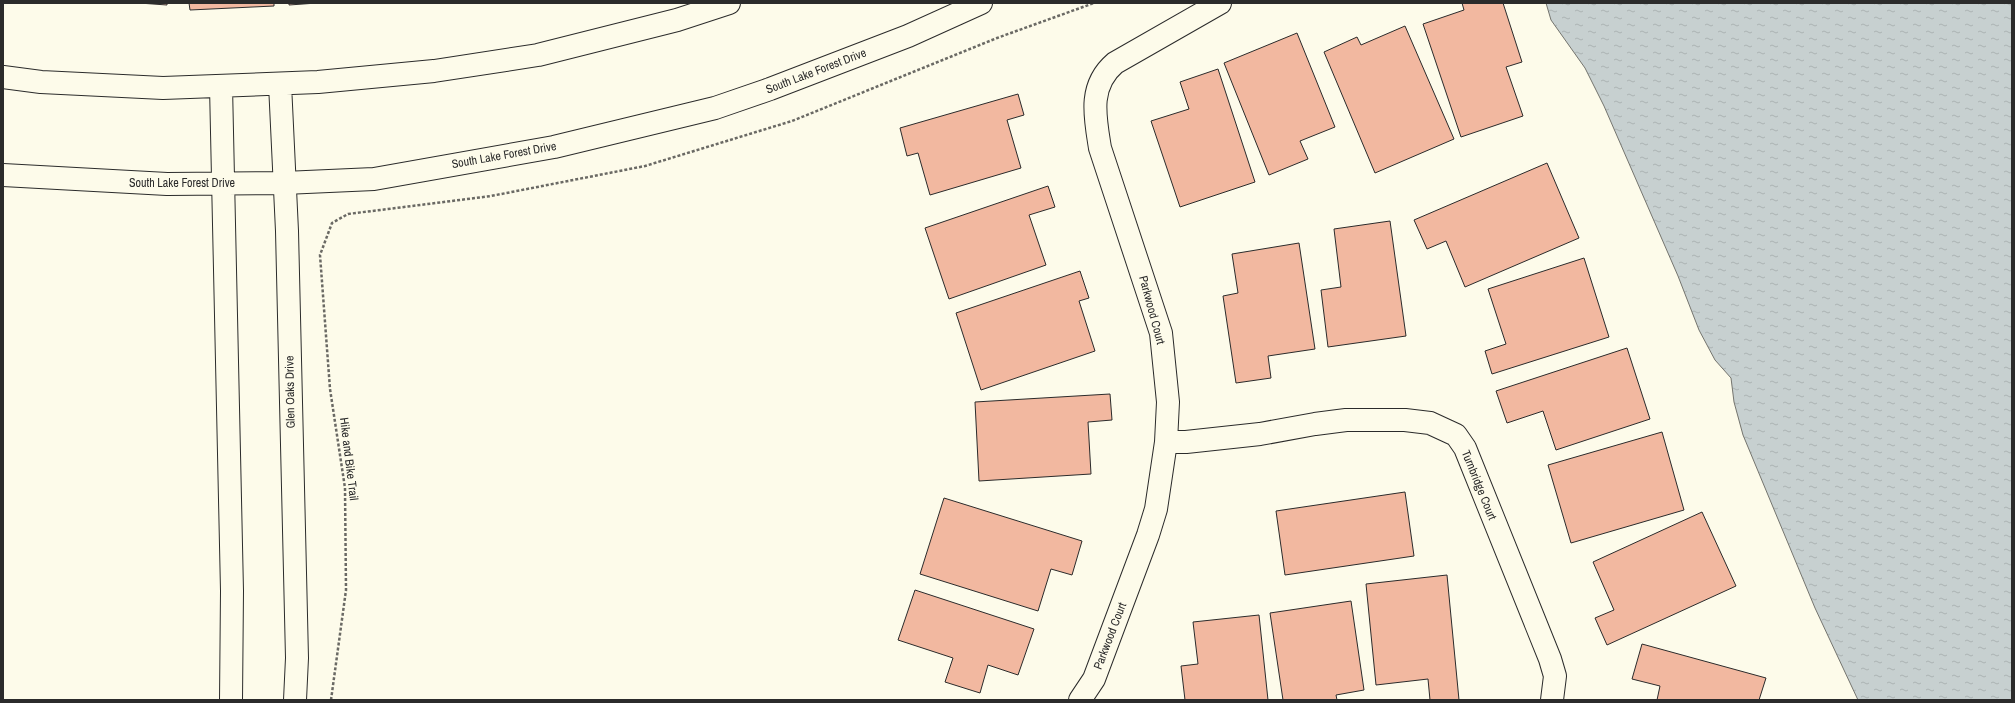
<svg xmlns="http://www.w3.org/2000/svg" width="2015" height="703" font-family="'Archivo Narrow',sans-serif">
<defs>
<pattern id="water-ripples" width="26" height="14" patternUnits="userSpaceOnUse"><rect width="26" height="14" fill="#c7d0d0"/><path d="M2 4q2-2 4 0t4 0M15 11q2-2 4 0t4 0" fill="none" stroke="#abb3b3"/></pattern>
</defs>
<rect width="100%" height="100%" fill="#fdfbea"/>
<path fill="url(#water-ripples)" stroke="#74746e" d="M1546 3H2012V700H1858L1815 608 1743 435 1734 402 1731 378 1715 360 1699 330 1678 276 1604 106 1585 68 1551 20Z"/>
<path fill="#f2b8a0" stroke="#2b2b2b" d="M139 3H167V5Z
M189 3H274V6L190 10Z
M289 3H317L289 5Z
M1462 3H1503L1522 62 1506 67 1523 116 1461 137 1423 24 1464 10Z
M1405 26 1454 139 1375 173 1324 52 1357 37 1361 45Z
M1297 33 1335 127 1300 141 1308 159 1269 175 1224 63Z
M1218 69 1255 182 1180 207 1151 121 1189 109 1180 82Z
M1018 94 1024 115 1007 120 1021 168 930 195 918 153 907 156 900 128Z
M1547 163 1579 238 1465 287 1446 241 1427 249 1414 220Z
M1048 186 1055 207 1029 215 1046 265 949 299 925 228Z
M1390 221 1406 336 1328 347 1321 290 1341 287 1334 229Z
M1299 243 1315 349 1268 356 1271 378 1236 383 1223 296 1238 293 1232 254Z
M1584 258 1609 337 1492 374 1485 351 1506 344 1488 289Z
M1080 271 1089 298 1079 301 1095 351 981 390 956 313Z
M1627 348 1650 419 1556 450 1543 411 1507 423 1496 391Z
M1110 394 1112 420 1088 422 1091 474 979 481 975 402Z
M1662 432 1684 510 1571 543 1548 465Z
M1405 492 1414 556 1285 575 1276 511Z
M944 498 1082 541 1072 575 1051 569 1038 611 920 574Z
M1702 512 1736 586 1607 645 1595 618 1614 610 1593 562Z
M1447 575 1459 700H1430L1428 679 1376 685 1366 584Z
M915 590 1034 629 1018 675 988 665 980 693 945 682 953 658 898 640Z
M1351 601 1364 690 1336 695 1337 700H1283L1270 613Z
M1259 615 1268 700H1185L1181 666 1198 664 1193 622Z
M1642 644 1766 678 1759 700H1657L1660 686 1632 679Z"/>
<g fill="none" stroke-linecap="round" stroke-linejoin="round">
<defs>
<path id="street" d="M1166 442H1186L1260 434 1315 424 1346 420H1405L1430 423 1456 435 1465 448 1550 659 1555 676 1552 700
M1080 700 1094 679 1148 535 1156 509 1166 442 1168 402 1161 333 1100 148C1095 117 1088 86 1115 63L1220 3"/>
<path id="secondary" d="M3 77 41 82 163 88 318 82 434 71 538 55 677 20 729 3
M280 84 287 231 297 658 295 700
M221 86 232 591 231 700
M3 175 167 184 284 183 374 179 554 147 715 108 770 89 908 36 981 3"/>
</defs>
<use href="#street" stroke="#2b2b2b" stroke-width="24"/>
<use href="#secondary" stroke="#2b2b2b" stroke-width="24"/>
<path stroke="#6a6964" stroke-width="2.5" stroke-dasharray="3 2" stroke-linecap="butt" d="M331 700 346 590 345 488 330 389 320 255 332 223 348 214 491 196 645 166 792 121 997 38 1094 3"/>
<use href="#street" stroke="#fdfbea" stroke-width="22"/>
<use href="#secondary" stroke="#fdfbea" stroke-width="22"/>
</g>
<g text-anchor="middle" stroke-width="3" stroke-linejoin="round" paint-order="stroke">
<g font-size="12" fill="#2b2b2b" stroke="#fdfbea">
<text transform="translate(816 71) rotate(-21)" y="4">South Lake Forest Drive</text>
<text transform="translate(504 155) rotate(-10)" y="4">South Lake Forest Drive</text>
<text x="182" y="187">South Lake Forest Drive</text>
<text transform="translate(1152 310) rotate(75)" y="4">Parkwood Court</text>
<text transform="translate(290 392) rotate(-91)" y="4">Glen Oaks Drive</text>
<text transform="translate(349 459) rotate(83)" y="4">Hike and Bike Trail</text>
<text transform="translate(1479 485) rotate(68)" y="4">Turnbridge Court</text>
<text transform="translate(1110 636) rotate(-69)" y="4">Parkwood Court</text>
</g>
</g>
<rect width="2015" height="703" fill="none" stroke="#2b2b2b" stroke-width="8"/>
</svg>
